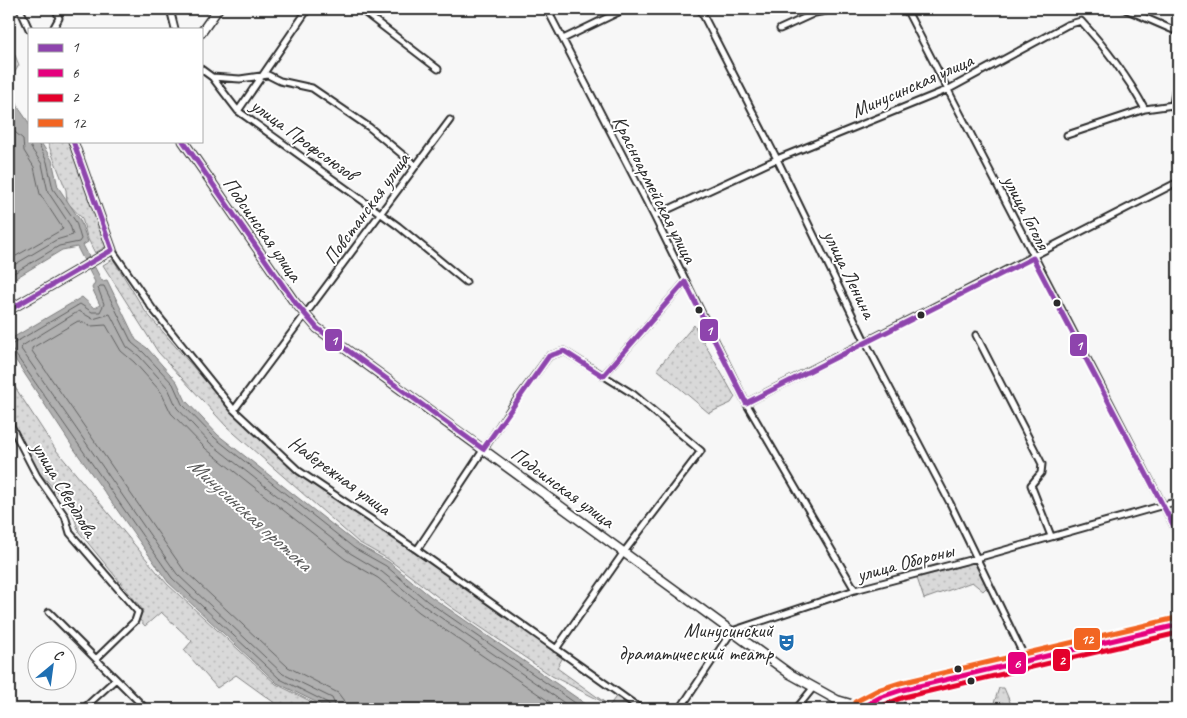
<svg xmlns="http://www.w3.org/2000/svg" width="1187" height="718" font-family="Caveat,sans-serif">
<defs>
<pattern id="park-dots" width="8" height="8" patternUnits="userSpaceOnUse" patternTransform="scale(1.25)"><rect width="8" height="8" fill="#d9d9d9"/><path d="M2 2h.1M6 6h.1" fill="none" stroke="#bababa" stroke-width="1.8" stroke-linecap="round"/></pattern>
</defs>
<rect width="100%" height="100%" fill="#f7f7f7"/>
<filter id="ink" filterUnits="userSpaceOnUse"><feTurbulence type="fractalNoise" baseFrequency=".02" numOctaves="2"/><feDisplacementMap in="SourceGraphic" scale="10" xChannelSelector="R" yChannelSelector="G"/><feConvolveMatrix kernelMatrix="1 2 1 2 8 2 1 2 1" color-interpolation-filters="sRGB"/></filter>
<g filter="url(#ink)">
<path fill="url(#park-dots)" stroke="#828282" d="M9 41 19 65 12 77 9 68Z
M47 141H68L107 246 95 253 87 237 82 218 67 202 66 190Z
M113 259 145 311 232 412 299 474 416 552 563 657 557 668 607 704 552 676 451 607 388 559 358 542 226 426 158 352 103 265Z
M694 325 735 397 731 403 709 413 657 369Z
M9 378 56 450 167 584 276 684 326 709H283L236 675 217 688 184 650 192 641 161 612 145 626 139 619 143 610 79 532 71 508 38 471 9 416Z
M977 562 988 586 983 591 972 582 924 599 917 578Z
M999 688H1004L1013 709H992Z
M618 694 637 709H612L609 706Z"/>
<path fill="#b0b0b0" stroke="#7b7b7b" d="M9 75 18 107 29 123V141H40L52 160 58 187 80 220 88 242 83 245 102 281 107 280 136 340 147 348 177 382 186 401 218 435 357 544 389 562 430 596 593 709H330L277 683 168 582 72 446 9 350V340L82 297 94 308 100 305 92 288 95 282 77 247 62 250 9 282Z"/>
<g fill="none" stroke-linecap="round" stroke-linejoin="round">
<path stroke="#606060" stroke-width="1" d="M9 127 23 139 24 151 34 167 40 194 63 229 9 260
M9 268 56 240 73 235 70 225 48 192 42 164 31 148 30 141
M9 276 59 246 79 242 81 239 76 222 53 189 47 162 37 141
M331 709 328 703 280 679 172 578 11 348V345L80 304 92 312H100L104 304 98 288 100 286H104L132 343 143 352 173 384 182 404 215 438 354 548 386 566 427 601 584 709
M337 709 332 698 283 674 177 574 21 349 22 346 79 311 93 319 110 314 127 347 139 356 168 388 177 408 210 443 350 553 382 572 424 606 573 709
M345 709 344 701 338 693 288 667 183 569 32 351V348L78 321 91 326 106 325 121 351 134 362 161 392 171 413 206 449 345 559 378 578 419 612 560 709"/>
<defs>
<path id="street" d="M20 9 29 29
M170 9 175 29
M360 9 438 69
M547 9 654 216 746 403 855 590
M700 9 777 159 865 341 950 503 1026 660
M906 9 1178 534
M1125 9 1178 32
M371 17 373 9
M53 29 59 18 56 9
M780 29 815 13 835 9
M563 39 625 9
M201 69 212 77 238 111 398 226 466 282
M212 77 240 79 268 75 280 81 312 88 369 127 415 165
M1173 105 1178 72
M1173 105 1178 117
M238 111 308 9
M1067 135 1145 109 1173 105
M654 216 777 159 949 89 1067 25 1081 21C1107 49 1127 76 1145 109
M112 250 152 308 234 410 299 471 417 550 641 709
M976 335 1042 464 1041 473 1031 485 1051 536
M603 376 685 282
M746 403 1178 182
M234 410 450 120
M9 422 37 476 65 516 70 533 138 612 135 621 96 659
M417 550 511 408 549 356 564 351 633 394 701 451 624 552 556 649
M49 612 146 709
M83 709 116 679
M680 709 732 631 855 590 977 558 1178 501
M796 709 813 688"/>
<path id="secondary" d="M201 33 218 9
M183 141 293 300 317 328 790 674 837 700 861 707
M9 310 112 250 73 141
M893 693 902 709"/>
<path id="primary" d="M859 709 881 697 902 690 1178 625"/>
</defs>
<use href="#street" stroke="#2b2b2b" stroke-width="9"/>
<use href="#secondary" stroke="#2b2b2b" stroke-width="11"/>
<use href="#primary" stroke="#2b2b2b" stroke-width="12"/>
<use href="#street" stroke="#fff" stroke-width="5"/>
<use href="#secondary" stroke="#fff" stroke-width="8"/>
<use href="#primary" stroke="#fff" stroke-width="9"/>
<defs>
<path id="bus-1" d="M183 141 293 300 317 328 483 449 549 356 564 351 603 376 685 282 746 403 1033 258 1178 534
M9 310 112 250 73 141"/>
<path id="bus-2" d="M859 709 881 697 902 690 1178 625"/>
<path id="bus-3" d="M874 709 904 697 1178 633"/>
<path id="bus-4" d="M855 702 878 690 900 683 1176 618"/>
</defs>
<use href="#bus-1" stroke="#fff" stroke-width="9"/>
<use href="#bus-2" stroke="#fff" stroke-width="9"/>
<use href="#bus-3" stroke="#fff" stroke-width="9"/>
<use href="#bus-4" stroke="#fff" stroke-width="9"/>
<use href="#bus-1" stroke="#8e44ad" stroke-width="5"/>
<use href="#bus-2" stroke="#e5007d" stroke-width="5"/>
<use href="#bus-3" stroke="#e4002b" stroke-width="5"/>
<use href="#bus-4" stroke="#f26522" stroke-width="5"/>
</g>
</g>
<defs>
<symbol id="theatre-bare" viewBox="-9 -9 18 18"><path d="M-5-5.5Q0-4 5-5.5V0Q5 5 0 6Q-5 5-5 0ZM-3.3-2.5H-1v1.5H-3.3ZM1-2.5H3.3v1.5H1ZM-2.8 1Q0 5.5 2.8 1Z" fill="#1f6fb2" stroke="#fff" stroke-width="2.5" paint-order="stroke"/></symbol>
</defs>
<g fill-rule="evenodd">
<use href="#theatre-bare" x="774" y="630" width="25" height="25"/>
</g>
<g fill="#2b2b2b" stroke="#fff" stroke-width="2">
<circle cx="1057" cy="303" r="4.5"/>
<circle cx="699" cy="310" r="4.5"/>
<circle cx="921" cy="315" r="4.5"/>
<circle cx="958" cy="669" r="4.5"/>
<circle cx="971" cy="681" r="4.5"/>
</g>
<g text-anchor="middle" stroke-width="4" stroke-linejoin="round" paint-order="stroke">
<g font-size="20" fill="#2b2b2b" stroke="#fff">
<text transform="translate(912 85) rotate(-24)" y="7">Минусинская улица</text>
<text transform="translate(304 139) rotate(36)" y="7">улица Профсоюзов</text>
<text transform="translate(655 189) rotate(63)" y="7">Красноармейская улица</text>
<text transform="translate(366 208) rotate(-54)" y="7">Повстанская улица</text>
<text transform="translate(1027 212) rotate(63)" y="7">улица Гоголя</text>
<text transform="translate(263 229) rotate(55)" y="7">Подсинская улица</text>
<text transform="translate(850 274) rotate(64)" y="7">улица Ленина</text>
<text transform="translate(340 475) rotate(36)" y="7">Набережная улица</text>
<text transform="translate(563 487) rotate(36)" y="7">Подсинская улица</text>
<text transform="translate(65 489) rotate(59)" y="7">улица Свердлова</text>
<text transform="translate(905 562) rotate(-15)" y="7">улица Обороны</text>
</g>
<g font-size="20" fill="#2b2b2b" stroke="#fff" text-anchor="end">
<text x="773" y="637">Минусинский<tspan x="773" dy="23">драматический театр</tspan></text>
</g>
<g font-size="21" font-style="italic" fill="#5a5a5a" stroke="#fff">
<text transform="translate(250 514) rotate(42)" y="7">Минусинская протока</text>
</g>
</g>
<g stroke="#fff" stroke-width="2">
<rect x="699" y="318" width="20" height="24" rx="5" fill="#8e44ad"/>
<rect x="324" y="328" width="19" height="24" rx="5" fill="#8e44ad"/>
<rect x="1069" y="333" width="19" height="24" rx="5" fill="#8e44ad"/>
<rect x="1073" y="627" width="28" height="24" rx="5" fill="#f26522"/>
<rect x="1052" y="648" width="19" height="24" rx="5" fill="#e4002b"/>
<rect x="1007" y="651" width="20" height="24" rx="5" fill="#e5007d"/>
</g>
<g font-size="14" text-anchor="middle" font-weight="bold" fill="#fff">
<text x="709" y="335">1</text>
<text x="334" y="345">1</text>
<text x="1079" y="350">1</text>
<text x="1087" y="644">12</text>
<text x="1062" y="665">2</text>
<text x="1017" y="668">6</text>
</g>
<rect width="1187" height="718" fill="none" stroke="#fff" stroke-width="30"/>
<rect x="15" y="15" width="1157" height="688" fill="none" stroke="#2b2b2b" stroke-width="2" filter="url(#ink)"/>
<rect x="28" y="28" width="175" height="115" fill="#ffffff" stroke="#aaaaaa"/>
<rect x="38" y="44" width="25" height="8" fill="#8e44ad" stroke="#aaaaaa"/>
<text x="72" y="52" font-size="15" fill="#2b2b2b">1</text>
<rect x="38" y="69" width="25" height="8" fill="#e5007d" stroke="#aaaaaa"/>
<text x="72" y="78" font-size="15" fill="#2b2b2b">6</text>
<rect x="38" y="94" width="25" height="8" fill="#e4002b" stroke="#aaaaaa"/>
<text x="72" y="102" font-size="15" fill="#2b2b2b">2</text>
<rect x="38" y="119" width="25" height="8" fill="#f26522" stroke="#aaaaaa"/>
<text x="72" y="128" font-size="15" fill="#2b2b2b">12</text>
<g transform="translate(52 666) rotate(29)"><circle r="24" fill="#ffffff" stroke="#aaaaaa"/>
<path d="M0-4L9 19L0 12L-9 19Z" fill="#1f6fb2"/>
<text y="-8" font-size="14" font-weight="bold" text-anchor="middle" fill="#2b2b2b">С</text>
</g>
</svg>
